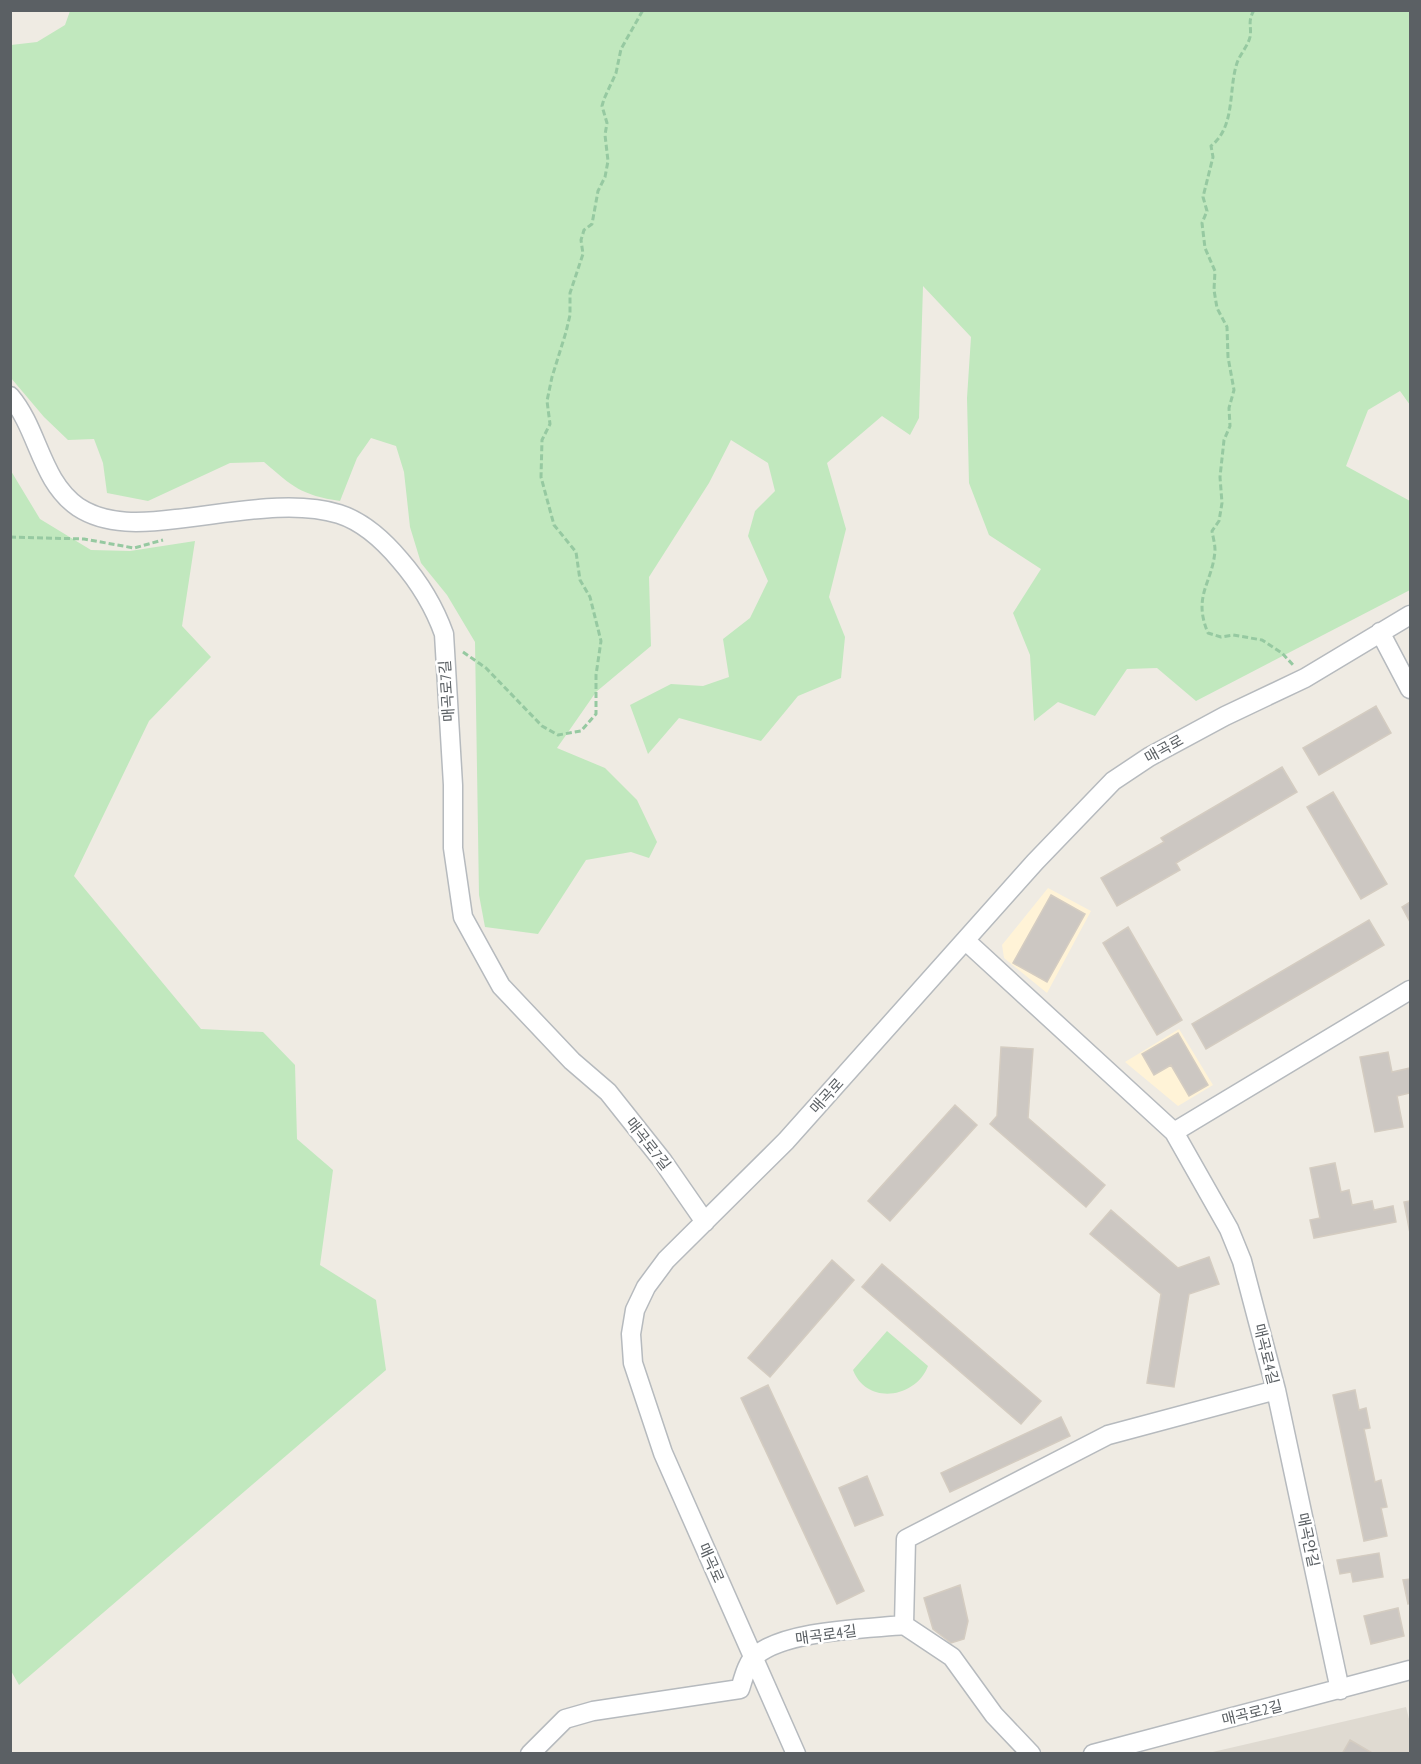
<svg xmlns="http://www.w3.org/2000/svg" width="1421" height="1764" font-family="'PT Sans Narrow','Noto Sans KR',sans-serif">
<rect width="100%" height="100%" fill="#efebe3"/>
<path fill="#fff3d7" d="M1048 888 1091 911 1047 993 1004 958 1002 945Z
M1179 1029 1213 1085 1178 1106 1125 1062Z"/>
<path fill="#dfdad1" d="M1406 1707 1410 1723V1753L1204 1754Z"/>
<path fill="#c1e8be" d="M70 11H1410V405L1400 391 1368 410 1346 466 1410 501V590L1196 701 1157 668 1127 669 1095 716 1058 702 1034 721 1030 655 1013 613 1041 569 989 535 969 483 967 398 971 337 923 286 919 418 910 435 882 416 827 463 846 529 829 597 845 637 841 678 798 696 761 741 679 718 648 754 630 705 671 684 703 686 729 677 723 639 750 618 768 581 748 536 755 511 775 491 768 463 731 440 709 483 649 577 651 646 596 692 557 748 605 768 637 800 657 842 649 858 631 852 586 860 538 934 485 927 479 895 475 642 447 595 421 563 410 527 404 472 396 446 371 438 357 458 340 501C301 495 293 487 264 462L230 463 148 501 107 493 103 463 94 439 68 440 44 417 11 378V45L37 42 65 25Z
M11 471 40 519 91 550 130 551 195 541 182 626 211 657 149 721 74 876 201 1029 263 1032 295 1065 297 1139 333 1170 320 1265 376 1300 386 1370 19 1685 10 1669Z
M887 1331 928 1366C916 1398 867 1406 853 1370Z"/>
<path fill="#ccc7c2" stroke="#d4ccc1" stroke-width="1.5" d="M1376 706 1391 733 1319 775 1303 748Z
M1282 767 1297 792 1176 863 1180 870 1117 906 1101 878 1164 842 1161 838Z
M1333 792 1387 884 1361 899 1307 807Z
M1051 895 1085 914 1047 982 1013 963Z
M1410 902V922L1402 907Z
M1369 920 1384 945 1206 1049 1192 1024Z
M1128 927 1182 1020 1157 1035 1103 943Z
M1178 1033 1208 1085 1189 1096 1171 1065 1154 1075 1142 1054Z
M1001 1047 1033 1049 1028 1118 1105 1185 1086 1207 990 1124 997 1116Z
M1388 1052 1392 1072 1410 1068V1093L1397 1096 1403 1127 1375 1132 1360 1057Z
M955 1105 977 1125 890 1221 868 1201Z
M1335 1163 1341 1192 1349 1190 1352 1205 1372 1201 1374 1210 1393 1206 1396 1222 1314 1238 1310 1220 1320 1218 1310 1168Z
M1410 1201V1233L1404 1202Z
M1111 1210 1178 1268 1209 1257 1219 1284 1189 1294 1174 1387 1147 1383 1161 1294 1090 1234Z
M832 1260 854 1280 770 1377 748 1358Z
M882 1264 1041 1401 1021 1424 862 1287Z
M768 1385 864 1591 837 1604 741 1398Z
M1355 1390 1359 1410 1366 1408 1370 1428 1364 1429 1375 1482 1381 1480 1387 1507 1381 1508 1387 1536 1364 1541 1333 1395Z
M1061 1417 1070 1436 950 1492 941 1473Z
M867 1476 883 1515 855 1526 839 1488Z
M1379 1553 1383 1577 1353 1582 1351 1572 1340 1574 1337 1560Z
M1410 1579V1603L1408 1604 1403 1580Z
M960 1585 968 1621 964 1639 951 1643 933 1629 924 1598Z
M1398 1608 1404 1636 1371 1644 1364 1616Z
M1350 1740 1374 1754H1342Z"/>
<g fill="none" stroke-linecap="round" stroke-linejoin="round">
<defs>
<path id="minor" d="M10 396C39 430 40 480 78 507 107 526 144 523 176 519 226 514 291 499 339 514 364 522 384 541 400 560 420 583 434 606 444 634L453 785V848L463 917 501 986 572 1061 608 1092 662 1160 705 1222
M1380 632 1410 689
M966 941 1174 1132 1229 1229 1242 1261 1276 1390 1340 1690
M1174 1132 1410 990
M904 1625 952 1657 994 1715 1031 1754
M530 1754 565 1719 593 1711 740 1689C743 1680 747 1662 755 1656 785 1630 864 1629 904 1625L906 1539 1108 1435 1276 1390
M796 1754 663 1453 633 1363 631 1334 635 1310 646 1287 666 1260 786 1141 1035 862 1113 781 1149 757 1225 716 1305 678 1410 615
M1093 1754 1410 1670"/>
</defs>
<use href="#minor" stroke="#b6babe" stroke-width="21"/>
<path stroke="#96c9a1" stroke-width="3" stroke-dasharray="6 3" stroke-linecap="butt" d="M1254 10C1247 23 1252 25 1250 37 1248 46 1240 54 1237 63 1228 90 1236 126 1211 146L1213 157 1203 197 1207 211 1202 223 1205 248 1215 271 1214 290 1217 308 1227 327 1228 357 1234 390 1229 408 1230 426 1224 440 1220 477 1222 503 1219 521 1212 531C1213 537 1215 544 1215 550 1213 583 1192 595 1208 633L1221 637 1233 635 1262 640 1282 653 1294 666
M10 537 84 539 134 548 163 540
M463 652 486 668 542 726 558 735 581 731 596 714V675L601 641 590 597 580 580 576 552 554 525 541 477 542 440 550 424 547 401 552 377 566 332 570 315V293L583 254 581 240 584 230 592 224 598 191 605 177 608 161 605 135 607 123 602 106 604 99 616 73 621 49 643 10"/>
<use href="#minor" stroke="#fff" stroke-width="18"/>
</g>
<g text-anchor="middle" stroke-width="5" stroke-linejoin="round" paint-order="stroke">
<g font-size="15" fill="#5b6064" stroke="#fff">
<text transform="translate(447 691) rotate(-94)" y="5">매곡로7길</text>
<text transform="translate(1164 749) rotate(-29)" y="5">매곡로</text>
<text transform="translate(827 1096) rotate(-48)" y="5">매곡로</text>
<text transform="translate(648 1144) rotate(52)" y="5">매곡로7길</text>
<text transform="translate(1266 1354) rotate(76)" y="5">매곡로4길</text>
<text transform="translate(1308 1540) rotate(78)" y="5">매곡안길</text>
<text transform="translate(711 1563) rotate(66)" y="5">매곡로</text>
<text transform="translate(826 1635) rotate(-8)" y="5">매곡로4길</text>
<text transform="translate(1252 1713) rotate(-14)" y="5">매곡로2길</text>
</g>
</g>
<rect width="1421" height="1764" fill="none" stroke="#5b6064" stroke-width="24"/>
</svg>
